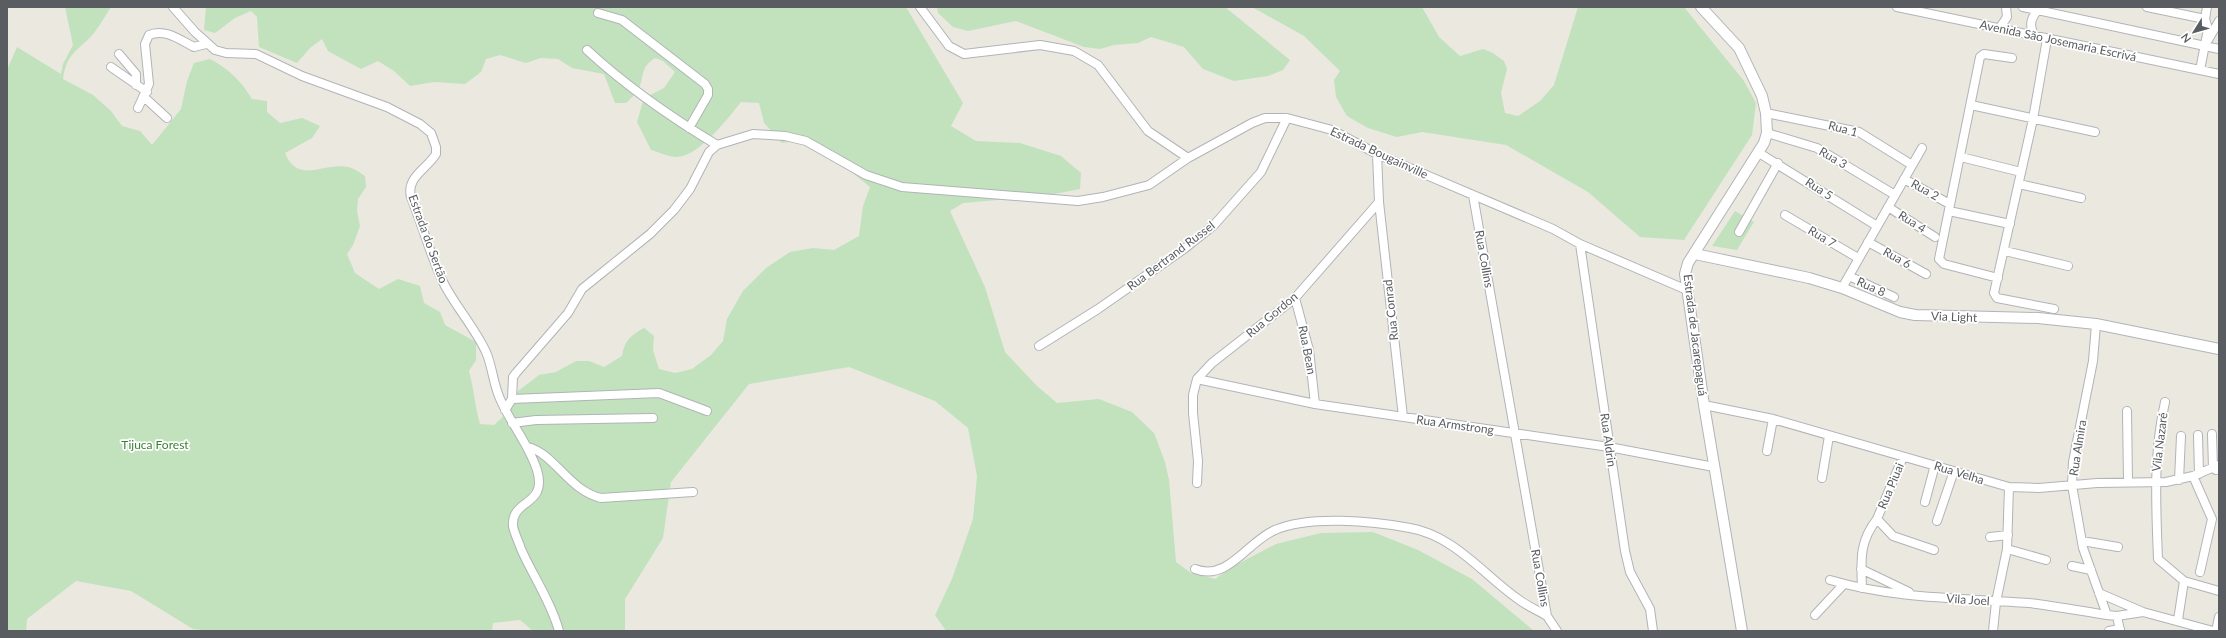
<svg xmlns="http://www.w3.org/2000/svg" width="2226" height="638" font-family="Lato,sans-serif">
<rect width="100%" height="100%" fill="#ebe8e0"/>
<path fill="#c1e2bd" d="M65 7H111C105 16 100 25 94 33 79 51 67 51 63 79L93 95 111 111 122 126 140 131 152 145 181 109 187 81 194 63 210 59C229 69 241 81 252 99L267 101V112L280 123 302 118 320 126 312 138 285 153C298 185 324 162 348 167 354 168 360 173 365 176L366 187 358 199 357 211 360 226 353 245 347 254 355 273 379 289 398 279 420 286 424 303 440 312 445 325 476 342V360L469 371C474 389 475 407 480 424L494 425 505 415 509 398 539 375 556 372 576 361H589L604 367 622 356C624 341 631 335 644 328L654 336 653 350 659 369 675 373 692 369 711 355 723 341 727 319 743 291 766 268 790 252 813 248 834 250 859 236 863 206 870 187 834 158 801 140 782 143 764 123 759 103 741 102C728 118 697 159 675 157 667 156 658 152 651 150L637 122 644 98 664 88 675 72 663 61 655 58C640 68 645 74 639 88 637 93 630 99 626 103H615L604 74 572 68 558 59 541 58 526 63 500 55 486 59 481 72 465 84 434 82 410 86 394 71 378 61 361 69 328 51 322 39 310 48 297 63 259 47 257 17 251 11 235 18 215 33 204 30 206 7H906L963 103 951 126 976 141 1020 143 1061 156 1081 173 1080 189 1044 196 963 203 950 211 985 287 1005 352 1037 386 1057 403 1099 399 1132 412 1154 433 1165 462 1169 480 1176 562 1191 573 1215 579 1232 567 1276 544 1321 533 1373 532 1418 550 1472 579 1534 631H946L935 615 952 579 973 519 977 476 968 428 935 401 849 367 749 384 671 482 663 538 625 599V631H533L520 620 493 623 492 631H211L193 629 131 591 76 581 27 619 26 631H7V70L17 47 61 74 63 64 73 45Z
M937 7H1225L1290 60 1283 70 1268 76 1234 81 1203 69 1184 47 1151 37 1138 43 1114 45 1100 49 1084 47 1016 21 968 31 953 27 938 13Z
M1252 7H1422L1439 37 1460 56 1483 49 1493 53 1504 61 1507 69 1501 93 1505 113 1518 116 1540 101 1554 85 1578 7H1684L1744 81 1756 103 1752 135 1684 240 1640 237 1588 192 1506 145 1422 132 1397 137 1368 128 1347 116 1336 97 1334 80 1340 71 1304 36Z
M1735 211 1754 222 1737 250 1712 246Z"/>
<g fill="none" stroke-linecap="round" stroke-linejoin="round">
<defs>
<path id="minor" d="M173 7 195 32 215 50 226 53 256 54 302 76 387 107 420 124 431 133 436 147V154C427 169 406 177 411 197 422 225 430 253 442 280 454 305 474 326 486 352 493 368 493 385 501 401 512 425 529 445 537 470 548 507 511 498 513 526 514 533 519 542 521 549 533 576 551 602 559 631
M920 7 949 46 964 54 1040 45 1074 51 1098 65 1148 131 1188 158
M1897 7 2219 74
M2023 7 2219 49
M2147 7 2205 19
M598 13 622 20 705 84 708 89V95L689 128
M1999 29 2007 17 2006 7
M2035 37C2029 26 2030 19 2038 10
M2047 39 2033 119 1994 293 1997 298 2054 309
M2208 40 2219 21
M587 50C626 86 672 118 717 145
M119 54 136 74V85
M111 67 147 92
M2200 70 2208 29 2205 19 2207 7
M144 97 167 118
M1971 105 2095 132
M138 108 149 84 145 44 149 35C165 28 180 40 194 47L206 44
M1766 113 1859 132 1912 165
M1767 133 1817 148 1895 195
M1759 153 1877 226
M1961 157 2021 172
M1904 179 1946 202
M2019 184 2081 198
M1473 195 1547 616 1557 631
M1379 202 1403 417
M1888 207 1935 237
M1949 211 2010 224
M1785 215 1858 258
M1739 232 1778 163
M1868 242 1926 274
M1580 244 1625 551 1630 572 1650 609 1653 631
M2005 251 2068 266
M1849 276 1894 297
M1998 278 1944 264 1939 259 1980 57 1984 54 2012 58
M1842 288 1922 148
M1295 298 1309 350 1315 404
M2096 324 2093 361 2073 462 2072 485 2083 548 2107 615
M1039 346 1098 309 1184 249 1214 225 1261 172 1287 118
M1197 379 1315 404 1609 447 1714 467
M512 399 659 393 707 411
M2165 402C2153 454 2156 506 2158 559L2184 581 2219 591
M1704 405 1773 419 2009 487 2039 488 2097 483 2166 482 2193 476 2219 465
M505 410 512 399 513 377 516 373 568 313 582 289 650 234 674 210 690 189 709 152 717 145 753 134 785 136 806 141 866 175 902 187 1078 201 1103 197 1149 185 1188 158 1252 123 1265 118H1287L1332 130 1377 154 1553 229 1580 244 1687 290
M2127 411 2128 482
M512 423 536 420 653 418
M2212 434 2213 468 2216 470
M2198 435 2199 474
M528 447C555 454 568 490 601 498L693 492
M1767 451 1773 419
M1903 457 1877 519 1893 536 1934 550
M2193 476 2212 519 2200 572
M1822 478 1829 436
M2179 480 2181 436
M1197 483 1198 461 1193 413V395L1197 379 1212 363 1295 298 1379 202 1377 154
M1925 502 1935 465
M1937 521 1954 471
M1990 537 2008 535
M2082 541 2118 547
M2007 549 2046 560
M2072 566 2091 570
M1195 569C1228 582 1248 541 1275 530 1309 515 1373 521 1410 528 1453 535 1484 575 1518 599 1527 606 1537 610 1547 616
M1861 569 1909 592
M1830 580C1894 599 1962 598 2029 603 2055 606 2081 611 2107 615L2117 616 2143 612 2213 631
M1862 588C1861 560 1859 542 1877 519
M2099 593 2143 612
M1815 615 1844 584
M2117 616 2120 631
M2178 620 2184 581
M1993 631 1996 602 2007 549 2009 487
M2109 631 2120 629
M2216 631 2219 617"/>
<path id="tertiary" d="M1701 7 1739 48 1762 96 1766 113 1767 133 1764 143 1688 263 1685 274 1704 405 1742 631
M1695 254 1809 278 1842 288 1900 312 1915 315 2038 318 2096 324 2219 349"/>
</defs>
<use href="#minor" stroke="#b1b4b7" stroke-width="10"/>
<use href="#tertiary" stroke="#b1b4b7" stroke-width="12"/>
<use href="#minor" stroke="#fff" stroke-width="8"/>
<use href="#tertiary" stroke="#fff" stroke-width="10"/>
</g>
<g text-anchor="middle" stroke-width="3.5" stroke-linejoin="round" paint-order="stroke">
<g font-size="12" fill="#595d61" stroke="#fff">
<text transform="translate(2058 41) rotate(12)" y="4">Avenida São Josemaria Escrivá</text>
<text transform="translate(1843 129) rotate(15)" y="4">Rua 1</text>
<text transform="translate(1379 153) rotate(25)" y="4">Estrada Bougainville</text>
<text transform="translate(1833 158) rotate(30)" y="4">Rua 3</text>
<text transform="translate(1819 189) rotate(33)" y="4">Rua 5</text>
<text transform="translate(1925 190) rotate(29)" y="4">Rua 2</text>
<text transform="translate(1912 222) rotate(32)" y="4">Rua 4</text>
<text transform="translate(1822 237) rotate(31)" y="4">Rua 7</text>
<text transform="translate(428 239) rotate(70)" y="4">Estrada do Sertão</text>
<text transform="translate(1171 256) rotate(-37)" y="4">Rua Bertrand Russel</text>
<text transform="translate(1897 258) rotate(29)" y="4">Rua 6</text>
<text transform="translate(1484 259) rotate(80)" y="4">Rua Collins</text>
<text transform="translate(1871 287) rotate(24)" y="4">Rua 8</text>
<text transform="translate(1391 310) rotate(-96)" y="4">Rua Conrad</text>
<text transform="translate(1272 315) rotate(-40)" y="4">Rua Gordon</text>
<text transform="translate(1954 317) rotate(2)" y="4">Via Light</text>
<text transform="translate(1695 335) rotate(83)" y="4">Estrada de Jacarepaguá</text>
<text transform="translate(1307 350) rotate(79)" y="4">Rua Bean</text>
<text transform="translate(1455 425) rotate(8)" y="4">Rua Armstrong</text>
<text transform="translate(1608 440) rotate(82)" y="4">Rua Aldrin</text>
<text transform="translate(2160 442) rotate(-83)" y="4">Vila Nazaré</text>
<text transform="translate(2078 448) rotate(-81)" y="4">Rua Almira</text>
<text transform="translate(1959 473) rotate(17)" y="4">Rua Velha</text>
<text transform="translate(1891 486) rotate(-67)" y="4">Rua Piuai</text>
<text transform="translate(1540 578) rotate(80)" y="4">Rua Collins</text>
<text transform="translate(1968 600) rotate(4)" y="4">Vila Joel</text>
</g>
<g font-size="12" fill="#3c8038" stroke="#fff">
<text x="155" y="449">Tijuca Forest</text>
</g>
</g>
<rect width="2226" height="638" fill="none" stroke="#595d61" stroke-width="16"/>
<g transform="translate(2194 32) rotate(233)" stroke="#ffffff" stroke-width="3" paint-order="stroke">
<path d="M0-3L7 15L0 10L-7 15Z" fill="#595d61"/>
<text y="-6" font-size="11" font-weight="bold" text-anchor="middle" fill="#595d61">N</text>
</g>
</svg>
